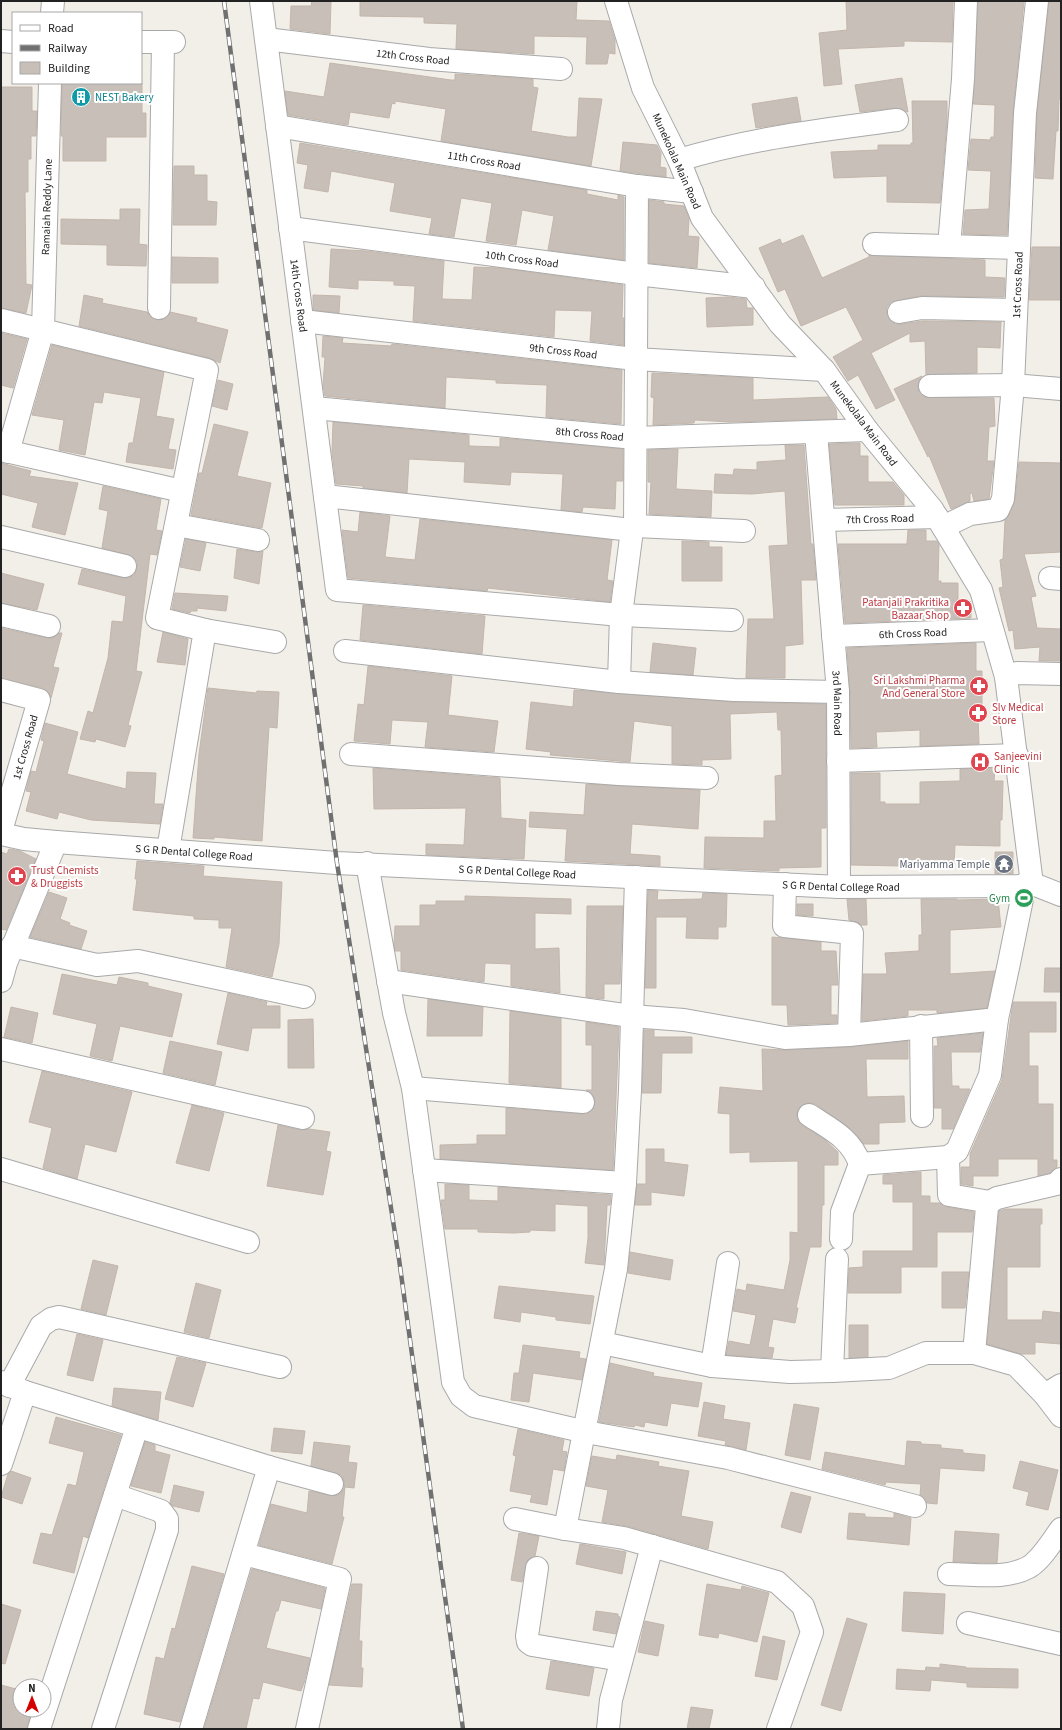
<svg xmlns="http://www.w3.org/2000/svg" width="1062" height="1730" font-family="'Source Sans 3',sans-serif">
<rect width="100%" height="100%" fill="#f2efe9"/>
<path fill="#c7bfb8" stroke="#c4b6ab" d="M312 1H331L330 34 290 29 291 6H311Z
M360 1H577L576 20 609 21 615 40V54L609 53 607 64H586L587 37 534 36V54L456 49 457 24 424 23V17L360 16Z
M846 1H953L952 42 904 41V46L838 49 842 84 824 86 819 33 847 30Z
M978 1H1024L1013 112 1007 235 963 234 965 210 989 209 991 171 968 170 971 139 990 140 991 137H994L995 105 973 104Z
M1049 1H1061V99H1059L1058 131H1056L1053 179 1035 178 1037 114Z
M330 63 451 80H455V74L533 79V87L538 88 531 131 568 137H577L579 98 602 99 591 166 441 141 446 109 395 101V104L392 103 389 118 350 112 348 125 288 115 285 91 324 97Z
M902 78 908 112 895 108 860 112 855 85Z
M62 83H142V113H146V137H106V161H63V136H61Z
M1 87H32V111H37L36 136H31V159H28V192H25L26 284 32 285 26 313 1 308Z
M797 97 801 121 756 128 752 104Z
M912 101H947V121L940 203 887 202V176L834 178 831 152 878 150V145H911V143H913Z
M623 142 657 145 661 153 660 167 666 168V177L620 171Z
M300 143 587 190V194L618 200V195L624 197V260L548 250 554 216 522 210 516 245 486 241 492 203 461 198 454 237 429 234 432 218 390 211 395 183 331 171 328 192 304 188 308 165 297 163Z
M174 166H194V175H207V201L217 202 216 225H173Z
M649 200 664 202V204L684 206 689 219 688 236 699 237 697 268 649 263Z
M120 209H140L139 244 147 245 146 266 107 265V245L61 244V219L120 220Z
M803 235 822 278 869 257V255L985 260V277L1005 278 1004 297 920 296 891 302 887 307V314L890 320 895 324H901L923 321 1001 322 1000 348 977 347V373L926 375 925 341 910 342V333L871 353 895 400 876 409 858 375 848 381 833 357 863 340 846 307 801 326 785 289 778 292 759 248 780 239 782 244Z
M1032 247H1061V300H1029Z
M331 249 366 251 444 261 442 299 472 300 474 267 499 268 623 285 622 318H624V345L590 341 592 311 555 310 554 337 413 321 415 286 394 285V281L358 280V289L329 287Z
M172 257 218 258V283H172Z
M84 295 103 299 102 303 147 312 152 318 158 320 165 319 170 312 197 318 196 322 228 330 220 363 210 358 79 326Z
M313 295 340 296 339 313 313 310Z
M728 297 746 299 747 308H753V325L707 327 706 298Z
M1 333 27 339 13 388 1 385Z
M323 336 343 338 342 343 391 346 392 344 622 370 621 424 546 417 547 385 496 383V380L446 377 445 408 325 396 323 385 325 357H322Z
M52 345 164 372 156 416 174 419 168 449 176 450 173 469 126 462 129 443H133L141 398 104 392 102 403 94 402 85 455 59 450 64 420 32 415Z
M652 373 753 378V400L828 397 836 409 837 419 730 422 695 420 694 423 653 425 654 398 651 397Z
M922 376 919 380 918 387 919 393 924 397 994 398 995 426 989 427 987 461H994L989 499 974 501 972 493H970V501L951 509 928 453V457L894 389Z
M218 380 233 384 227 410 212 406Z
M333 422 469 435V446L500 447V438L623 449V481H616L615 509 583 507 582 512 561 510 563 474 511 472 510 485 464 482 465 462 409 459 407 493 363 488V486L336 484 332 452Z
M214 424 248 432 237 476 271 483 262 528 191 515 199 473H202Z
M860 443V456H868V482H893L904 495V505H835L829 444Z
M785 445H804L811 544H813L816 580H801L803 644 785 646V678H746L748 619H774L769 546 788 545 785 491 752 494 714 493 715 474 733 475 734 469 757 470V462L786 460Z
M678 449 676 489 712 491 711 517 649 514 651 482H648V450Z
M1019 462 1061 463V552L1024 554 1036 596 1031 597 1037 628 1061 629V661H1039L1040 647 1015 649 1013 630 1009 631 999 588 1003 587 1000 560 1003 559 1005 520 1009 515 1015 500Z
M1 463 31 471 29 476 78 483 65 535 32 527 38 503 1 494Z
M103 486 161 499 156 530 162 531 157 555 150 554 136 671 142 672 128 725 131 726 125 747 96 739 95 742 80 739 88 711 93 713 108 658 112 621 123 622 126 596 78 584 82 569 123 578H128L134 575 137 568V562L133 557 102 548 108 511 99 509Z
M360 512 390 516 385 557 415 560 420 519 612 540 607 580 613 581 610 602 488 588 487 591 348 578 342 530 358 532Z
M908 530H926V541H937L939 544 938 581H941V583H958V603H971V618L845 623 838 544H907Z
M186 539 206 543 200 571 180 567Z
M682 541 709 542V547H722V581H682Z
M237 549 256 552 263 551 259 584 234 578Z
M1 573 44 584 37 610 1 603Z
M175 593 228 596 226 611 197 608V611H191L190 613 172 609Z
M363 605 485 616 482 654 360 640Z
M1 628 47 638H53L59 633H62L53 667 59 668 51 698 48 692 42 688 1 678Z
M163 632 188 639 185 665 157 662Z
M653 643 696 648 693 675 650 672Z
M976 643V671H982V715H978L979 744 920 746V730L876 732 877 747 851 748 850 692 847 648Z
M368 666 452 676 448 715 498 721 494 752 425 747 428 722 392 720 390 744 354 741 358 704 364 705Z
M208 688 256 693 257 691 279 692 277 728 269 727 262 841 214 837V839L193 838 199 754Z
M574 690 733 702 826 704V828H821V867L779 868V871L704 868 705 837 764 838V821H776L775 776 782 775 781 730H778L777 712 730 714 731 759 702 760V765L672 764V726L634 721 630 762 550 755 551 752 526 749 531 702 573 707Z
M45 723 78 732 67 774 126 789 127 772 156 773 154 804H163L160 824 91 820 59 812 57 819 26 811 31 792 26 791 31 771 36 772 44 741 41 740Z
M373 768 500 778 501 818 526 820 524 859 426 855V844L464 845 466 808 374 809Z
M995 768 994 781H1003L1002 820H1000V846L955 845 954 867 851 865V773H880V802H885V804H920V782L960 781V769Z
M586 784 700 790 698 829 632 824 630 854 660 856V866L565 861 567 829 529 827 530 812 584 815Z
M9 849 20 851 36 859 6 930 1 929V852L7 854Z
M995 852H1013V874H995Z
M137 861 204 866 203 876 282 882 279 944 272 977 226 967 232 928H219V920L194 919V916L133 910 137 879H135Z
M648 890 658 891 657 900 702 899 703 893 727 894 726 927H718V939L686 938 687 917H656V988H645Z
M49 892 67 898 60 919 70 923 69 925 87 931 81 949 30 937Z
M465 896 571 899V914L535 913V949L559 948 560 993 511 986V964L485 963 484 982 401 970V951H395L394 945 395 926H420V905H436V901H465Z
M847 899H866L867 925H861L859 923 849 920Z
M921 899H957V900L998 899 1001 927 950 930V974L995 971 987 1008 937 1013V1010H908V1016L862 1021 863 974H887L885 953 919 951V935H922Z
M797 904H813V916L797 915Z
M587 906H623L620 984H604V999L586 997Z
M772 937 821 942V951H836L838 985H831V1015H837V1023L788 1025 787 1005H772Z
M1045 968H1061V992H1044Z
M62 974 117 985 119 977 148 983V986L182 994 172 1037 120 1026 112 1061 90 1056 97 1024 53 1014Z
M228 993 267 1002 266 1006H280V1028H252L248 1051 217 1044Z
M428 999 483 1007 482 1036H427Z
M1013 1002H1056V1032H1029V1066H1038V1104H1053V1160H1057V1167L1050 1173 1038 1176V1159H998V1176H973V1186L961 1184V1167H970V1154L1002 1080Z
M11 1007 38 1013 32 1043 4 1037Z
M510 1011 561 1018V1088L509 1083Z
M313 1019 314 1068H288V1020Z
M586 1022 619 1027 613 1170 440 1159V1145L477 1144V1135H506V1108L582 1114 588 1113 593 1109 595 1103 594 1097 586 1090H592V1045H586Z
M644 1030H654V1037H692V1053H662L661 1093H642Z
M983 1033 980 1052H951L952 1086H959V1089H970L953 1129H942V1108H934V1046H938L937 1038Z
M170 1041 222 1052 215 1085 163 1073Z
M908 1041V1059H866L867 1097 904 1096 905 1122 879 1123V1144H864L847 1126 815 1104 810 1103 804 1104 798 1109 797 1114 798 1120 802 1125 825 1140 838 1152V1165H824V1205H822L821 1247H810L796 1308H798L795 1323 773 1319 768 1347 774 1348 772 1358 726 1355 729 1341 750 1345 756 1315 733 1311 737 1289 746 1291 747 1284 784 1290 790 1260V1232L798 1233V1161L750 1162V1152L730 1153V1114L718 1113 720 1087 763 1091 762 1049 786 1050 850 1047Z
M42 1071 132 1092 116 1152 85 1144 77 1179 43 1168 52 1128 29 1122Z
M192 1105 224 1113 209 1171 176 1163Z
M278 1125 300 1130 309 1129 330 1132 326 1151 331 1152 323 1195 267 1186Z
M646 1149H664V1162L688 1165 684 1196 651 1192V1205H635L637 1184H646Z
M921 1172V1196H930V1203H940L947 1207 974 1212 972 1232H937V1267H901V1293H848L849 1268 863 1267V1251H913V1202H893V1184H883V1175Z
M445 1184 469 1185V1200L498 1201V1187L611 1195 610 1205H607L604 1265 585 1263 588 1238V1206L555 1204V1231L530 1230V1232L514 1233 478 1232V1229H445L441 1200H445Z
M1006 1209H1042V1224H1040V1267H1007V1320H1042L1043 1311 1061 1313V1344L1035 1342V1354H1021L987 1344 999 1211Z
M630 1252 673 1260 670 1280 628 1273Z
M93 1260 118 1266 106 1315 81 1309Z
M942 1272H969L965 1308H942Z
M196 1283 221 1290 209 1338 184 1332Z
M499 1286 594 1296 590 1324 556 1320V1317L521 1312 520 1322 494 1318Z
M849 1325H868V1357L849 1358Z
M77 1334 103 1340 93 1381 67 1375Z
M523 1345 580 1352 579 1358 586 1359 582 1380 533 1373 529 1402 511 1400 514 1373H519Z
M177 1357 206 1363 193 1407 165 1399Z
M610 1363 654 1373 653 1376 702 1383 698 1407 671 1403 667 1426 645 1422 644 1427 635 1425 634 1427 599 1422Z
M114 1388 161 1392 158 1420 112 1406Z
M704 1402 725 1406 723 1419 750 1423 746 1450 725 1445 726 1441 698 1436Z
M794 1404 819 1408 810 1460 785 1455Z
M56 1417 121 1435 88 1538 83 1536 74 1573 33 1563 41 1533 52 1535 68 1484 76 1486 84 1452 49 1443Z
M274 1428 305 1431 302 1454 271 1451Z
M518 1429 564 1440 562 1451 567 1452 564 1471 553 1469 547 1505 530 1502 532 1495 510 1491 516 1456 513 1455Z
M907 1441 921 1442V1444L941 1445V1448L963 1450V1453L985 1455 984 1471 940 1468 937 1504 927 1503 920 1495 921 1484 886 1482 885 1485 822 1469 825 1452 905 1466Z
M145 1442 155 1445V1451L170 1455 161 1493 131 1486Z
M314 1442 350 1446 348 1462 357 1463 354 1488 345 1487 342 1517H344L332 1564 259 1545 271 1504 307 1513 309 1491 335 1496 341 1493 344 1488V1481L341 1475 311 1466Z
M617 1455 659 1462 658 1466 689 1471 681 1516 713 1522 708 1549 627 1526 602 1522 608 1490 586 1486 592 1456 616 1460Z
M1020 1461 1058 1470 1048 1510 1026 1505 1029 1492 1013 1488Z
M11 1471 31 1478 22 1504 1 1497 8 1474Z
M174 1485 204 1492 199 1512 173 1506 170 1503Z
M791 1492 811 1497 801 1533 781 1527Z
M849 1513 865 1514V1517L894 1518V1513L911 1518 909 1545 847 1539Z
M955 1531 999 1534 997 1563 953 1562Z
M519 1533 539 1536 535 1556 527 1561 522 1582 511 1580Z
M580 1544 626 1552 622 1574 576 1564Z
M192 1566 224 1574 180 1722 144 1714 156 1657 164 1659 172 1628 175 1629Z
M252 1569 325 1588 321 1609 281 1600 278 1611H276L266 1648 310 1658 304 1683 301 1691 263 1682 259 1699 253 1698 246 1729H204Z
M352 1584H362L359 1641H362L361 1668H363L362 1687 329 1685Z
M707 1584 741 1590 742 1586 769 1593 757 1642 719 1633 718 1638 699 1635Z
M904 1592 945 1594 943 1634 902 1631Z
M1 1604 21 1610 5 1664 1 1663Z
M596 1611 618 1614V1616L620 1617 616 1634 593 1630Z
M847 1618 867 1624 841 1711 821 1705Z
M645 1621 664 1625 658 1656 638 1652Z
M763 1636 785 1641 777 1680 755 1676Z
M551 1661 594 1668 589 1696 546 1689Z
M940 1664 966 1667V1668L1018 1669V1688L967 1687V1683L931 1680 930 1691 896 1689 897 1669 925 1671 926 1667 940 1668Z
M1 1685 20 1690V1710H32L27 1729H1Z
M691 1707 713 1710 709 1729H687Z"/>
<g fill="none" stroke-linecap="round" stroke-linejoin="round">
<defs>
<g id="minor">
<path id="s1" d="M261 1 337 590 621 615 732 620"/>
<path d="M52 13 53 1"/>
<path id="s2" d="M266 39 429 59 561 69"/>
<path d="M1 41 13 42"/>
<path d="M141 42H174"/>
<path id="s3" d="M277 126 637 186 692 192"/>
<path d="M679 160C751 138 823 130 897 120"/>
<path id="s4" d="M290 228 636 274 754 287"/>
<path d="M950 234 963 79 966 1"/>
<path d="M874 244 1019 248"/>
<path d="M159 308 163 42"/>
<path d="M899 312 922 308 1016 310"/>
<path d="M1 320 207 370 157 618 205 630 168 850"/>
<path id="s5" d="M302 321 635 359 824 370"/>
<path d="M930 386 1013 385 1061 389"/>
<path id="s6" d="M314 408 635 438 867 430"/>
<path id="s7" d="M816 433 838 692 839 887"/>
<path d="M1 450 182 491"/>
<path id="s8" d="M8 452 43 330 50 83"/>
<path d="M325 496 632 530"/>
<path id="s9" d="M824 520 937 517"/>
<path d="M176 525 258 540"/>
<path d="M635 526 744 531"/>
<path id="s10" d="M943 527 970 514 998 510 1003 499 1013 385 1025 113 1037 1"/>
<path d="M1 537 125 566"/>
<path d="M1050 578 1061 579"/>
<path d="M1 615 49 626"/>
<path d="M205 630 275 642"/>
<path id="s11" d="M833 636 992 630"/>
<path d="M345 651 619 682 734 690 838 692"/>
<path d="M1006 677 1017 673 1061 674"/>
<path d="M619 682 621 615 632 530 635 526 637 186"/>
<path d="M1 690 39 700 1 831"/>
<path d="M351 754 619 774 707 778"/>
<path d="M838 761 1017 755"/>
<path id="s12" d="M1 834 24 839 56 842 337 863 839 887 1022 886 1028 882 1031 876 1006 677 981 590 932 509 867 430 824 370 780 324 702 218 679 160 643 88 616 1"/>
<path d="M367 863 394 1013 413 1088 453 1382 461 1396 474 1406 586 1432 728 1458 915 1506"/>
<path d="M636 877 630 1090 625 1183 616 1269 565 1529 624 1538 777 1582 803 1606 812 1632 778 1729"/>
<path d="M1028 882 1061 895"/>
<path d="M785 884 784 926 852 933 849 1035"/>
<path d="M12 946 97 965 138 961 304 997"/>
<path d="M1 981 6 963 56 842"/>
<path d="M388 981 631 1016 684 1020 785 1038 849 1035 997 1019"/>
<path d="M921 1026 922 1116"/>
<path d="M1 1049 303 1118"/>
<path d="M413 1088 583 1102"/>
<path d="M809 1115C830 1129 851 1138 860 1164"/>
<path d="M948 1157 949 1195 990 1202"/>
<path d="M1 1169 248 1242"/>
<path d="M424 1170 625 1183"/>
<path d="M841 1239 842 1212 860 1164 948 1157 957 1151 990 1075 997 1019 1009 963 1022 899V886"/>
<path d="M602 1343 712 1366 790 1372 832 1371 837 1259"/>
<path d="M974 1353 987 1207 990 1202 997 1198 1056 1184 1061 1179"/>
<path d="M712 1366 728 1263"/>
<path d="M832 1371 889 1368 926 1353H974L1016 1365 1045 1395 1061 1416"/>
<path d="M1 1382 25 1392 269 1467 191 1729"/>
<path d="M9 1386 41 1326 51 1319 59 1317 280 1367"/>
<path d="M1045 1395 1061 1385"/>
<path d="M1 1464 25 1392"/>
<path d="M269 1467 332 1484"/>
<path d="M515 1519 565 1529"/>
<path d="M244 1554 340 1579 307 1729"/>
<path d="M537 1568 527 1636 528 1642 532 1645 621 1660"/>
<path d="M949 1574C976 1574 1005 1580 1029 1567 1042 1559 1052 1541 1061 1529"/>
<path d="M968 1623 1061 1644"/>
<path d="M39 1729 137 1427"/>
<path d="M103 1729 167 1530V1519L161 1511 115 1495"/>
<path d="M608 1729 611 1700 652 1546"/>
</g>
</defs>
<use href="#minor" stroke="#a9a9a9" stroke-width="24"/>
<use href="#minor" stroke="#fff" stroke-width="22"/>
<defs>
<path id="rail" d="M224 1 337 863 399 1259 463 1729"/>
</defs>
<use href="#rail" stroke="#707070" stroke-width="4.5"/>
<use href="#rail" stroke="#fff" stroke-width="3" stroke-dasharray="9" stroke-linecap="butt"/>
</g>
<defs>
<symbol id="building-disc" viewBox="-11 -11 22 22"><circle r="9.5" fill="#0f9aa8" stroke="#fff"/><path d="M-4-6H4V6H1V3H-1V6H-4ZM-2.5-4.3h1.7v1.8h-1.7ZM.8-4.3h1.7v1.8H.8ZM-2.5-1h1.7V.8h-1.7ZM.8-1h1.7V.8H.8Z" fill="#fff"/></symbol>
<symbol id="pharmacy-disc" viewBox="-11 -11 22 22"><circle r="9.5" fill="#e0444e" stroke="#fff"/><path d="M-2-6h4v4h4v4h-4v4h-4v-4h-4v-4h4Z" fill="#fff"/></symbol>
<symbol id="hospital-disc" viewBox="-11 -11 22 22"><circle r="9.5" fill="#e0444e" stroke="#fff"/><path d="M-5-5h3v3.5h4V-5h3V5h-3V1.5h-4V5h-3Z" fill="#fff"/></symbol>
<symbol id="temple-disc" viewBox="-11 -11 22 22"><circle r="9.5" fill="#6b7280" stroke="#fff"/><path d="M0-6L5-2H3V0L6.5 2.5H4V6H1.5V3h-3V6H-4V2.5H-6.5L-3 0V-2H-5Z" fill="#fff"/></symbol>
<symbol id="stadium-disc" viewBox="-11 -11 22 22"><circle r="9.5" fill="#2e9e5b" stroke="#fff"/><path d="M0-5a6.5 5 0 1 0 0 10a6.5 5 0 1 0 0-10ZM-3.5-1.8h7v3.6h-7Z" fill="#fff"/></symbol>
</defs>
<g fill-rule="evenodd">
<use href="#building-disc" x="70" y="86" width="22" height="22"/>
<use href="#pharmacy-disc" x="952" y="597" width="22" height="22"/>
<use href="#pharmacy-disc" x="968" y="675" width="22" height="22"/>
<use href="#pharmacy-disc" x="967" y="702" width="22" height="22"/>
<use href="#hospital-disc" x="969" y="751" width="22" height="22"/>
<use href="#temple-disc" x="993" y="853" width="22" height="22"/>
<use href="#pharmacy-disc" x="6" y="865" width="22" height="22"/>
<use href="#stadium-disc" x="1013" y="887" width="22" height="22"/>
</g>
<g text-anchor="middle" stroke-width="4" stroke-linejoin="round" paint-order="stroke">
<g font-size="11" fill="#222" stroke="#fff">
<text dy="4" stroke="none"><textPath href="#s2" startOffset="148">12th Cross Road</textPath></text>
<text dy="4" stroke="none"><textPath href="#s3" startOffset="210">11th Cross Road</textPath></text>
<text transform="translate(677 161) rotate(66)" y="4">Munekolala Main Road</text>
<text dy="4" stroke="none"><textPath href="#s8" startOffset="250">Ramaiah Reddy Lane</textPath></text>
<text dy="4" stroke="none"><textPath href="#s4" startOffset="234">10th Cross Road</textPath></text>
<text dy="4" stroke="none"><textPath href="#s10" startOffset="285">1st Cross Road</textPath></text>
<text dy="4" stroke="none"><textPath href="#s1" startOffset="297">14th Cross Road</textPath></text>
<text dy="4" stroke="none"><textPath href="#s5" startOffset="263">9th Cross Road</textPath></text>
<text transform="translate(864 423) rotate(53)" y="4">Munekolala Main Road</text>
<text dy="4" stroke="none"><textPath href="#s6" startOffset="277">8th Cross Road</textPath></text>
<text dy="4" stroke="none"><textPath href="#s9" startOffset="56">7th Cross Road</textPath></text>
<text dy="4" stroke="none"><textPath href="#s11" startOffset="80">6th Cross Road</textPath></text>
<text dy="4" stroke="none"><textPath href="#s7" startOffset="271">3rd Main Road</textPath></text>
<text transform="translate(25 747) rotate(-74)" y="4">1st Cross Road</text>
<text dy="4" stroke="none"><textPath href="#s12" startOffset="194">S G R Dental College Road</textPath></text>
<text dy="4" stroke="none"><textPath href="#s12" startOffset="518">S G R Dental College Road</textPath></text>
<text dy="4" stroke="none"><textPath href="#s12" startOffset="842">S G R Dental College Road</textPath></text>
</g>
<g font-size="11" fill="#0d838f" stroke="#fff" text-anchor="start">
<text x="95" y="101">NEST Bakery</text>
</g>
<g font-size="11" fill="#be3a42" stroke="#fff" text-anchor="start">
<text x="949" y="606" text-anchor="end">Patanjali Prakritika<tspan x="949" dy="13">Bazaar Shop</tspan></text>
<text x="965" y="684" text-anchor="end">Sri Lakshmi Pharma<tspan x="965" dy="13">And General Store</tspan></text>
<text x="992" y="711">Slv Medical<tspan x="992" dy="13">Store</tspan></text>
<text x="994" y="760">Sanjeevini<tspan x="994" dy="13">Clinic</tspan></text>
<text x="31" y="874">Trust Chemists<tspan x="31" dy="13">&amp; Druggists</tspan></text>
</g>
<g font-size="11" fill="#5b616d" stroke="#fff" text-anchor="end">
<text x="990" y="868">Mariyamma Temple</text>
</g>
<g font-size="11" fill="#27864d" stroke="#fff" text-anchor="end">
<text x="1010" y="902">Gym</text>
</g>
</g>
<rect width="1062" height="1730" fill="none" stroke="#222222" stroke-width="4"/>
<rect x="12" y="12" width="130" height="72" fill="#ffffff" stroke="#a7a7a7"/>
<rect x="20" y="25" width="20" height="6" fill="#ffffff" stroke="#a7a7a7"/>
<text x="48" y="32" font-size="12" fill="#222222">Road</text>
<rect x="20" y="45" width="20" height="6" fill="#707070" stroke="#a7a7a7"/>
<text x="48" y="52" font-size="12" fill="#222222">Railway</text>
<rect x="20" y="62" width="20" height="12" fill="#c7bfb8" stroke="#a7a7a7"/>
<text x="48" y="72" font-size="12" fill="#222222">Building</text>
<g transform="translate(32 1698)"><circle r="19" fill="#ffffff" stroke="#a7a7a7"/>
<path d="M0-3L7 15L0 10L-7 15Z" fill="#d40000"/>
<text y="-6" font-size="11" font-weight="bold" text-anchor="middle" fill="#222222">N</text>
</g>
</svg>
